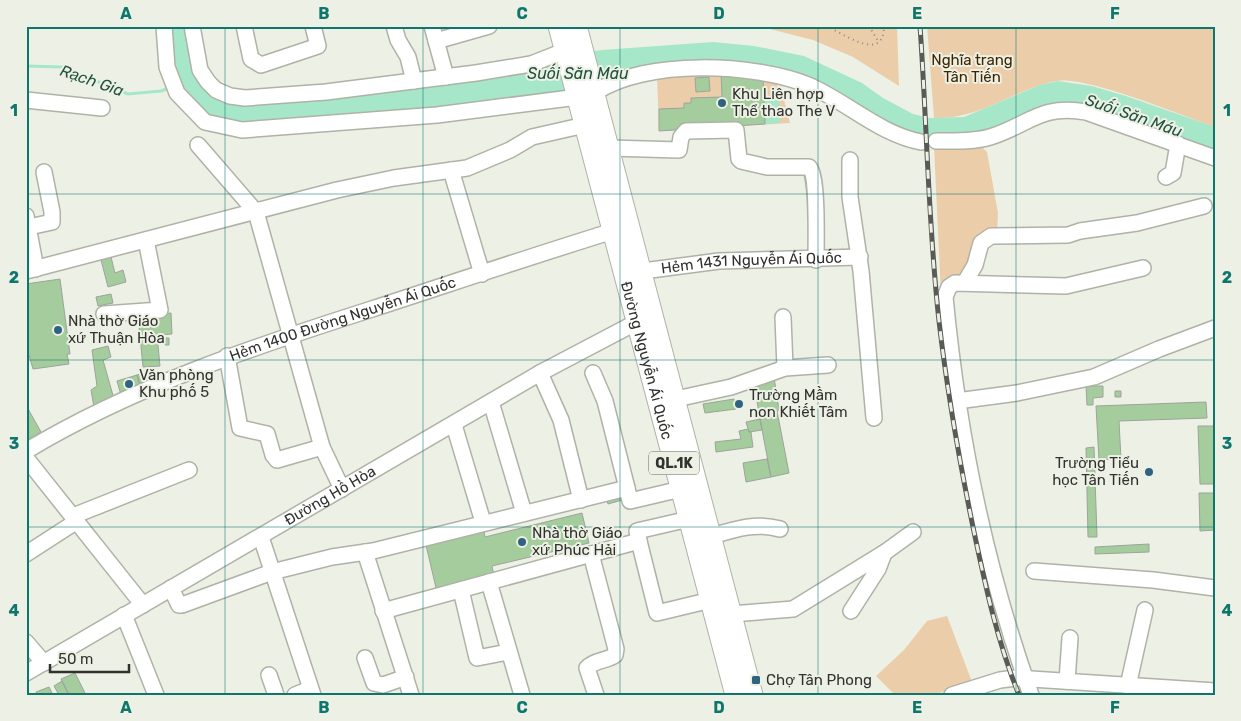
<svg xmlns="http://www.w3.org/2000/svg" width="1241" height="721" font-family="Rubik,sans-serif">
<rect width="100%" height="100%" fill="#edf0e5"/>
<path fill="#ebcdaa" d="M758 26H897L899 86 853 57 813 40Z
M927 26H1215V127C1182 116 1088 76 1057 81 1014 89 980 120 934 118Z
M721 72 773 79 783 96 790 123 659 131 657 75Z
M978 143 987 152 998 213 997 233 941 296 934 146Z
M947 616 972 682 933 695H895L876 676 904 650 927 621Z"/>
<path fill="#a6e7c9" d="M168 26H188L192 55 230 100 602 50 713 42 754 46 804 56 862 83 883 98 913 114 929 118 964 117 1040 85 1058 81 1092 86 1126 96 1215 127V154L1086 108 998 130 930 139 916 137 745 66 451 109 242 126 207 118 177 86Z
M764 100H779L780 123 765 124Z"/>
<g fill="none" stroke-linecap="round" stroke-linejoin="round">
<path stroke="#a6e7c9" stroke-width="3" d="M26 66 62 67 128 94 161 91 169 88"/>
</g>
<path fill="#a4cc9d" stroke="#9da49b" d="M721 72 763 77 765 124 659 131V109L684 108V103H691V98L722 97Z
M709 77 710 91 696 92 695 78Z
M110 253 115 273 123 270 126 282 108 287 100 256Z
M60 279 70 354H67L69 364 33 369 26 345V284Z
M111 294 113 303 98 306 96 297Z
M171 313 172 334 157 335 160 366 143 367 138 316Z
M165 338H169V345H165Z
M108 346 111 357 103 360 114 399 94 407 91 390 97 386 92 350Z
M148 371 151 383 141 388 137 375Z
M137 375 141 388 121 395 117 381Z
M774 377 779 410 777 411 778 416 760 419 754 384Z
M1086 386H1103V397L1093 398V405H1087Z
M1115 391H1121V397H1115Z
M734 399 736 409 705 413 703 404Z
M1206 402 1207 418 1119 421 1121 459 1099 460 1096 406Z
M27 407 41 432 26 441V408Z
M778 416 789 473 771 477 760 419Z
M760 419 762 430 749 432 746 422Z
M1198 426H1214L1215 484H1200Z
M748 429 749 432H751L753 447 716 452 715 442 741 439 739 431Z
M1094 447 1097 537H1088L1086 448Z
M767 459 771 477 746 482 743 463Z
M624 492 626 499 608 504 606 497Z
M1199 493H1214L1215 530 1200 531Z
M582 513 589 543 492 566 494 576 437 592 425 541 483 526 485 537Z
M1149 544V552L1095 554V547Z
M75 673 86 695H69L61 679Z
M62 681 69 695H59L54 686Z
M49 687 52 693 37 695 36 692Z"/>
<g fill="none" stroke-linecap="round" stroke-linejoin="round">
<defs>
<g id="minor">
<path d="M164 26 167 67 177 93 205 122 242 130 437 115 578 97"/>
<path d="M192 26 200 70 208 82 216 90 230 96 245 98 326 92 476 73 531 64 564 51"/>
<path d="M244 26 251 59 261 65 318 46 313 26"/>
<path d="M394 26 398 40 408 57 414 81"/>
<path d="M432 26 446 77"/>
<path d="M436 41 489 26"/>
<path d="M596 92C646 59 753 63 808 85 846 101 879 134 921 142"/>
<path d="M26 100 102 108"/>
<path d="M936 141C953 141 973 142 990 137 1029 125 1040 104 1086 112L1215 158"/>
<path d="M198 145 256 212 322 447 342 489"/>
<path d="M610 148 679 150 681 137 686 131 736 130 739 159 741 161 767 167H809C818 174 816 244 816 260"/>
<path d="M850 160V197L861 271 874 418"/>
<path d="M451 170 482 274"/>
<path d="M1166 177 1173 173 1178 144"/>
<path d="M26 216 36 269"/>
<path d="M29 227 52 222V212L44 172"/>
<path d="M26 271 337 190 394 178 467 168 510 150 532 137 585 125"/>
<path id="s1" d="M643 271 719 261 860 257"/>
<path d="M965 282 975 265 981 243 991 236 1068 235 1080 231 1137 223 1204 206"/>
<path d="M104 314 160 310 146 240"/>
<path d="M783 317 785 368"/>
<path d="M227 356 240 428 267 434 273 455 277 460 322 447"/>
<path d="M540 373 561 420 581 500"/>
<path d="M676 399 731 387 785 368 828 365"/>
<path d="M957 401 1017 393 1094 377 1159 349 1215 328"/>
<path d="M491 402 524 513"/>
<path d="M454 425 483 522"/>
<path id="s2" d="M26 451C134 386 253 347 372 309 452 283 532 256 613 231"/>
<path d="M26 458 143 605"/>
<path d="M627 488 630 501 681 489"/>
<path d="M73 516 189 470"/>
<path d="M712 536C735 529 756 522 780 529"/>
<path d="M261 537 313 695"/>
<path d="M639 541 637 531 689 519"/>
<path d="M365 552 411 695"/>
<path d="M26 554 77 521"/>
<path d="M591 554 616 649 615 655C607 661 594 660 587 668L596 695"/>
<path d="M1034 571 1153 580 1215 588"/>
<path d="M489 582 522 695"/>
<path d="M171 588 179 605H182L272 572 332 557 373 551 627 488 605 401 593 373"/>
<path d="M461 590 477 658 508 652"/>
<path d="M383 611 639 541 657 613 711 600"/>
<path d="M851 611 878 569 884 553"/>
<path d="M732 614 793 609 884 553 913 532"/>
<path d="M124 615 156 695"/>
<path d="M26 642 44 663"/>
<path d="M365 658 374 683 383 685 406 677"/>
<path id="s3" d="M26 673 540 373 637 322"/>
<path d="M269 675 276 695"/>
<path d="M1067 681 1070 638"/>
<path d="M1128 686 1145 610"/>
<path d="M295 695 310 689"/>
<path d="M952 695 1000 680 1016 678 1215 691"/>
<path d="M1031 695C985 566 958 434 945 297L949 287 955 283 1066 286 1143 268"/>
</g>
<g id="major">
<path id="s4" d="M558 26 735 695"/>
<path d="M577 26 753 695"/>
</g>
</defs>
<use href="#minor" stroke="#afb2a7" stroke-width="18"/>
<use href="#major" stroke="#afb2a7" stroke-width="21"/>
<path stroke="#8a8c85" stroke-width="2" stroke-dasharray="1 4" stroke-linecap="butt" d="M826 26C843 33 884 64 884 26
M869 26 878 41"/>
<use href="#minor" stroke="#fff" stroke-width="15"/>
<use href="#major" stroke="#fff" stroke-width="19"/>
<defs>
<path id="rail" d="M920 26C927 124 928 223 939 321 947 390 959 459 973 527 985 584 997 641 1019 695"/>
</defs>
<use href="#rail" stroke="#595a55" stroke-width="5"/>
<use href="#rail" stroke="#edf0e5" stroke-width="3" stroke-dasharray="9" stroke-linecap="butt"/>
</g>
<path fill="none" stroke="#0f766e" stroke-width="1" stroke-opacity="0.55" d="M225 26V695M423 26V695M620 26V695M818 26V695M1016 26V695M26 194H1215M26 360H1215M26 527H1215"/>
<g fill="#2f6380" stroke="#edf0e5" stroke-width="2">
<circle cx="722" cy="103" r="5"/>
<circle cx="58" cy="330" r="5"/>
<circle cx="129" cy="384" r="5"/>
<circle cx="739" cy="404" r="5"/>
<circle cx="1149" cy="472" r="5"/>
<circle cx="522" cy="542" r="5"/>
<rect x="751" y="675" width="10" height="10" rx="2.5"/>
</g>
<g text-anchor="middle" stroke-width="4" stroke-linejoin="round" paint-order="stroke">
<rect fill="#edf0e5" stroke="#696b65" stroke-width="1" x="649" y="451.5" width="50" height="23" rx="4"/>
<g font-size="14" font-weight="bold" fill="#31322e">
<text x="674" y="468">QL.1K</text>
</g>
<g font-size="15" fill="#402600" stroke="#edf0e5">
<text x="972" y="65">Nghĩa trang<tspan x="972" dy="17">Tân Tiến</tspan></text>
</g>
<g font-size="15" fill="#31322e" stroke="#edf0e5" text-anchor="start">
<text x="732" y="99">Khu Liên hợp<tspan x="732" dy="17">Thể thao The V</tspan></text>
<text x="68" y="326">Nhà thờ Giáo<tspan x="68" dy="17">xứ Thuận Hòa</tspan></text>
<text x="139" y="380">Văn phòng<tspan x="139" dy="17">Khu phố 5</tspan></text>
<text x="749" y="400">Trường Mầm<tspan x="749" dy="17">non Khiết Tâm</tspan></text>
<text x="1139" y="468" text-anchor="end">Trường Tiểu<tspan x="1139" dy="17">học Tân Tiến</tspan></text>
<text x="532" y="538">Nhà thờ Giáo<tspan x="532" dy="17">xứ Phúc Hải</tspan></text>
<text x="766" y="685">Chợ Tân Phong</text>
</g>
<g font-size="15" fill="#31322e" stroke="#edf0e5">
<text dy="5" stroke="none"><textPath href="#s1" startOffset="109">Hẻm 1431 Nguyễn Ái Quốc</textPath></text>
<text dy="5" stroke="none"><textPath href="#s2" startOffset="344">Hẻm 1400 Đường Nguyễn Ái Quốc</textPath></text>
<text dy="5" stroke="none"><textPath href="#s4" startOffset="346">Đường Nguyễn Ái Quốc</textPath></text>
<text dy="5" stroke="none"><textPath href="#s3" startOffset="352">Đường Hồ Hòa</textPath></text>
</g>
<g font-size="16" font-style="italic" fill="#20523e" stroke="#edf0e5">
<text x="578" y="79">Suối Săn Máu</text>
<text transform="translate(92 80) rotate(19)" y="6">Rạch Gia</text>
<text transform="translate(1134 115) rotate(19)" y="6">Suối Săn Máu</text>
</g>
</g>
<rect width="1241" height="721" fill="none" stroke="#edf0e5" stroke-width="55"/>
<path d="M50 664v8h79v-8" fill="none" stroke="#31322e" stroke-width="2.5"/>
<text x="58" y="664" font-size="15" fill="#31322e" stroke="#edf0e5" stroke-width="4" paint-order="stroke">50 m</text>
<rect x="28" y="28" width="1186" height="666" fill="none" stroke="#0f766e" stroke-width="2"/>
<g font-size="16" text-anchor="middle" font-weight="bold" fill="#0f766e">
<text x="126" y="19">A</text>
<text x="324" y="19">B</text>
<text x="522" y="19">C</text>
<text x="719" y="19">D</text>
<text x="917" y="19">E</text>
<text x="1115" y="19">F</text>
<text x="14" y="116">1</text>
<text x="1227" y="116">1</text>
<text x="14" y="283">2</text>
<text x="1227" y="283">2</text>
<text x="14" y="449">3</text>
<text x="1227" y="449">3</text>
<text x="14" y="616">4</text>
<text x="1227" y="616">4</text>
<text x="126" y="713">A</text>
<text x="324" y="713">B</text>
<text x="522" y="713">C</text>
<text x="719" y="713">D</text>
<text x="917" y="713">E</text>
<text x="1115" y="713">F</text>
</g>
</svg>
